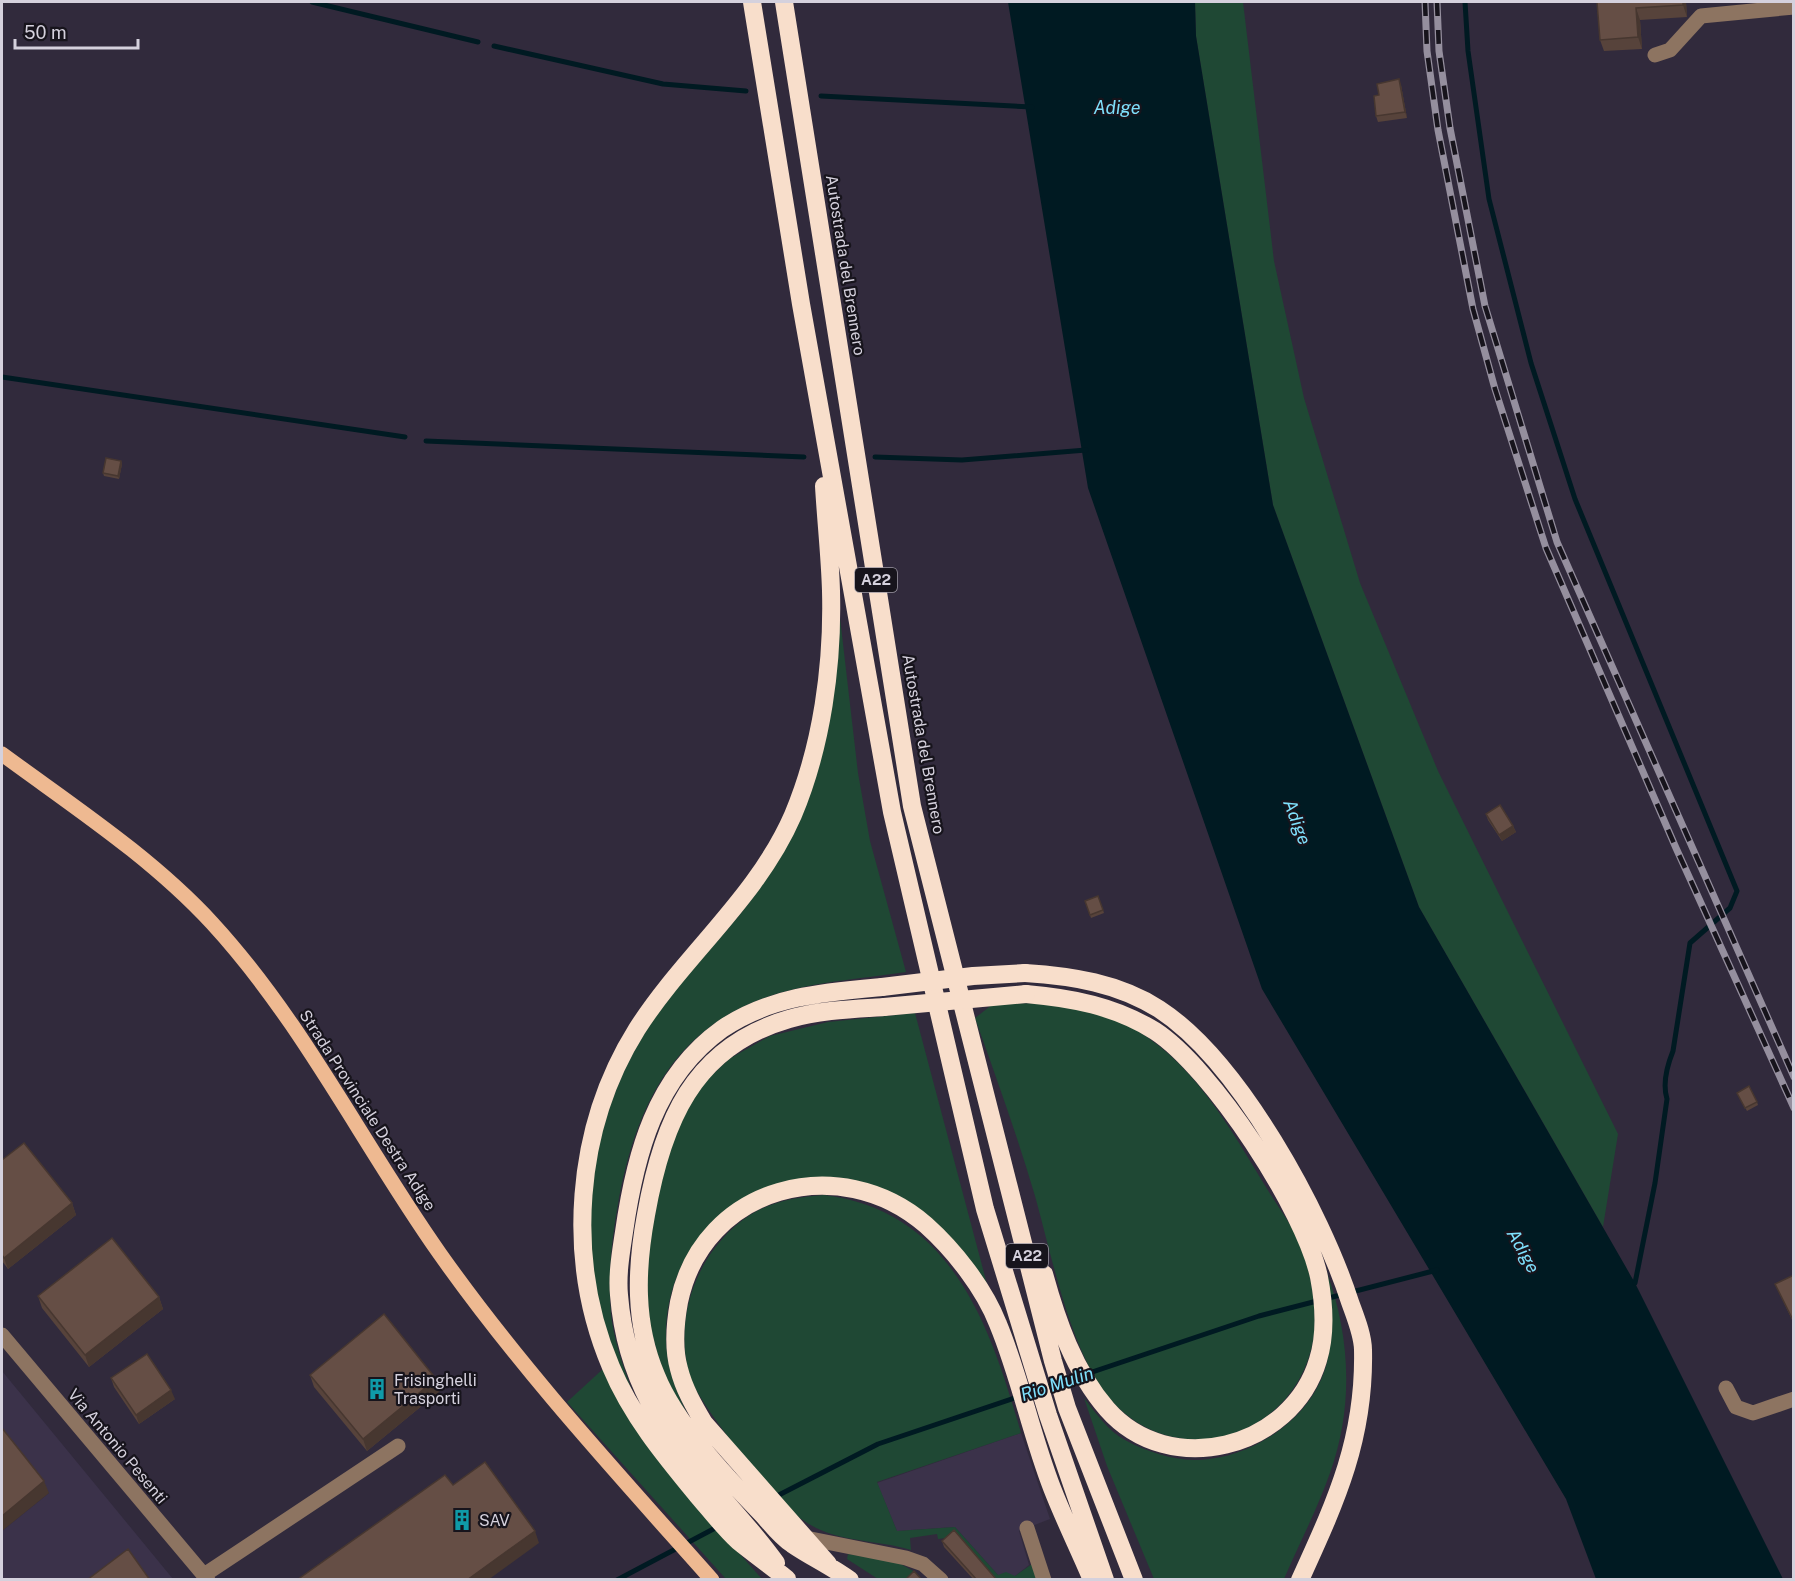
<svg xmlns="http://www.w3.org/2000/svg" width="1795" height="1581" font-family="'Public Sans',sans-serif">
<rect width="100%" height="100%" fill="#312a3c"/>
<path fill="#3b324a" d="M2 1371 173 1579H2V1531L49 1493 2 1434Z
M1021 1433 1050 1519 1019 1531 1029 1565 1015 1576 998 1575 955 1527 897 1531 877 1483Z"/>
<path fill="#1f4834" d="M1195 2H1243L1274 261 1304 398 1360 583 1438 771 1618 1134 1603 1227 1419 907 1273 505 1196 36Z
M840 618 858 773 870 841 906 972C847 981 784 983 731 1013 659 1054 632 1127 618 1204 611 1243 607 1283 612 1322 616 1347 625 1372 634 1395 619 1373 611 1346 603 1320 573 1209 597 1090 668 999 708 948 762 899 788 839 797 820 799 794 804 773 816 721 828 670 840 618Z
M1051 1003C1075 1008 1101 1011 1122 1022 1193 1058 1229 1127 1269 1192 1280 1210 1296 1231 1303 1251 1311 1276 1317 1308 1314 1335 1298 1445 1160 1479 1099 1384 1067 1334 1051 1253 1035 1196 1017 1135 996 1077 975 1018L993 1004Z
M915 1013 988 1288C961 1256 934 1214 896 1195 789 1139 662 1220 666 1340 667 1372 679 1399 694 1426L664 1380 649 1321 646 1264 663 1169 685 1109 706 1081 729 1059 770 1036 828 1022Z
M824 1195C952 1211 990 1325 1021 1433L877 1482 897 1531 955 1527 998 1575 1006 1572 1015 1576 1032 1564 1037 1579H994L954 1537 938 1539 937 1534 910 1538 911 1550C876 1539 834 1543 803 1520 778 1503 696 1402 689 1374 673 1315 699 1248 750 1215 772 1201 798 1197 824 1195Z
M1323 1262C1350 1330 1355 1403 1330 1473 1317 1510 1299 1544 1284 1579H1154L1107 1466 1084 1398C1096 1413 1108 1431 1125 1440 1147 1452 1175 1461 1200 1460 1255 1457 1314 1417 1327 1362 1334 1330 1327 1294 1323 1262Z
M604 1368 701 1510 762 1579H726L567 1402Z
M848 1554 897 1562 917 1573 909 1579H878L847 1559Z"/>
<path fill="#001a22" d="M1008 2H1195L1196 36 1273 505 1419 907 1635 1283 1783 1579H1596L1566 1499 1262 989 1088 488Z"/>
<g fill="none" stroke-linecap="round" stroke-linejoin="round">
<path stroke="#001a22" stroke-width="5" d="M312 2 478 42
M1465 2 1468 51 1489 199 1531 363 1575 499 1737 891 1730 908 1690 943 1673 1051C1667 1066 1662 1083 1667 1099L1655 1183 1635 1283
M494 46 663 84 746 91
M821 96 1032 107
M2 377 405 437
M426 441 804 457
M875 457 962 460 1086 450
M775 1497 878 1444 1259 1316 1437 1270
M617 1580 719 1526"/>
<path stroke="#8d7461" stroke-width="15" d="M1655 55 1670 50 1701 16 1794 7
M2 1335 208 1580
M1726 1388 1736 1407 1753 1413 1794 1399
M1027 1528 1044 1580
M806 1538 906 1558 923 1564 941 1580
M204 1575 398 1446"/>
<path stroke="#eeb991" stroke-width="15" d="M2 754C74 807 151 857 212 923 303 1022 363 1145 440 1254 522 1370 618 1474 712 1580"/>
<path stroke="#f8decb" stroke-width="18" d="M752 2 801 304 892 812 985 1209 1048 1415 1105 1580
M784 2 912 806 1053 1361 1067 1408 1134 1580
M1025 973C1072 976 1118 983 1159 1009 1239 1061 1321 1212 1350 1302 1355 1316 1363 1335 1363 1350 1365 1439 1336 1501 1300 1580
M1026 994C1072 998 1115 1006 1155 1031 1212 1068 1305 1210 1319 1277 1324 1303 1326 1334 1318 1360 1292 1449 1169 1480 1107 1409 1074 1371 1057 1321 1044 1274
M776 1563C739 1510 679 1459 650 1403 632 1369 622 1333 619 1295 617 1274 621 1252 624 1232 635 1155 655 1077 722 1029 770 996 826 992 882 987
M828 1564 704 1423C694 1406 684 1389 679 1369 673 1348 675 1324 679 1302 703 1186 840 1150 926 1225 954 1250 984 1288 998 1324 1020 1377 1031 1434 1052 1488 1064 1519 1079 1549 1092 1580
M787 1579C771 1566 754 1554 738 1541 723 1527 710 1510 697 1495 664 1455 631 1415 611 1367 565 1259 575 1128 637 1029 685 954 757 898 793 815 822 746 833 665 831 591 830 556 826 521 824 486
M850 1580C831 1566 811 1557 792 1544 781 1537 772 1525 763 1515 727 1478 675 1423 656 1375 634 1323 636 1269 646 1215 662 1124 692 1047 789 1019 820 1010 853 1009 884 1007"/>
<defs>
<path id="rail" d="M1425 2 1427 51 1438 130 1473 309 1495 389 1546 548 1676 848 1794 1108
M1437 2 1439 51 1450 128 1485 306 1557 542 1794 1077"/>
</defs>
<use href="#rail" stroke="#958f9e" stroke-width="7"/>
<use href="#rail" stroke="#17141c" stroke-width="4.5" stroke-dasharray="14" stroke-linecap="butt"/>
<path stroke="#f8decb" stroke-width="18" d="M882 987 973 976 1025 973
M884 1007 1026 994"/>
</g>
<path fill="#57433b" d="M1597 2H1686L1687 17 1640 20 1642 49 1604 51 1600 40Z
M1401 85 1407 118 1378 122 1376 116 1379 95Z
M121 461 122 464 119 479 104 476 103 473Z
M1486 814 1513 826 1516 832 1502 841 1488 820Z
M1098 896 1104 913 1091 918 1085 901Z
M1737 1093 1757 1102 1758 1105 1747 1111Z
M2 1160 72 1203 76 1215 8 1269 2 1261Z
M1794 1275V1324L1775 1284Z
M38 1296 159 1297 163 1309 89 1367 42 1308Z
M310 1375 436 1379 441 1390 367 1451 314 1387Z
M111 1378 175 1399 139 1424 114 1387Z
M954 1530 997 1580H974L944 1547 942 1541Z"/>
<path fill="#473730" d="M1683 2H1686L1687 17 1683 5Z
M1636 8 1640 20 1642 49 1638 37Z
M1399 79 1401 85 1407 118 1405 112Z
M121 461 122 464 119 479 118 476Z
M1513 826 1516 832 1502 841 1499 835Z
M72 1203 76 1215 8 1269 4 1258Z
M159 1297 163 1309 89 1367 85 1355Z
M436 1379 441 1390 367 1451 363 1439Z
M171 1390 175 1399 139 1424 136 1415Z
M44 1481 49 1493 2 1531V1516Z
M535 1531 539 1543 488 1580H467Z"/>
<path fill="#654e45" stroke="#473730" stroke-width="1.5" d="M1597 2H1683V5L1636 8 1638 37 1600 40Z
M1399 79 1405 112 1376 116 1374 96 1379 95 1377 84Z
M106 458 121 461 118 476 103 473Z
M1500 805 1513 826 1499 835 1486 814Z
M1098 896 1103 910 1090 915 1085 901Z
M1749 1086 1757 1102 1745 1108 1737 1093Z
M24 1143 72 1203 4 1258 2 1255V1160Z
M112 1238 159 1297 85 1355 38 1296Z
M1794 1275V1322L1775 1284Z
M384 1314 436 1379 363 1439 310 1375Z
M147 1354 171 1390 136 1415 111 1378Z
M2 1428 44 1481 2 1516Z
M485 1462 535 1531 467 1580H297L445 1475 453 1485Z
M954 1530 996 1579 977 1580 942 1541Z
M128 1549 150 1580H87Z
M914 1571 922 1580H905Z"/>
<defs>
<symbol id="building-bare" viewBox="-9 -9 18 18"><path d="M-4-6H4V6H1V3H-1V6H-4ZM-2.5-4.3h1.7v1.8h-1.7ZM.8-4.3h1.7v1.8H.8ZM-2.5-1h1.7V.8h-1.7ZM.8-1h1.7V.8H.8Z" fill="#0f9aa8" stroke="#17141c" stroke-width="2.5" paint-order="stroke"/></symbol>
</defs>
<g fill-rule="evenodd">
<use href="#building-bare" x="362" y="1374" width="30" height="30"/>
<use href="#building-bare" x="447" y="1505" width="30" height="30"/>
</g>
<g text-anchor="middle" stroke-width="4.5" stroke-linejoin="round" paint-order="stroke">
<g fill="#17141c" stroke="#9c98a3" stroke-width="1.5">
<rect x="855" y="568" width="42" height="24" rx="4.5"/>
<rect x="1006" y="1244" width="42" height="24" rx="4.5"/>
</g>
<g font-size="15" font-weight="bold" fill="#d5d1dd">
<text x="876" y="585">A22</text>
<text x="1027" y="1261">A22</text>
</g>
<g font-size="16" fill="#d5d1dd" stroke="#17141c">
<text transform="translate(846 265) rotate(81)" y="6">Autostrada del Brennero</text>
<text transform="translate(924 744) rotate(80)" y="6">Autostrada del Brennero</text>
<text transform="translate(368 1110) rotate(57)" y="6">Strada Provinciale Destra Adige</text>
<text transform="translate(118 1446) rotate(50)" y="6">Via Antonio Pesenti</text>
</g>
<g font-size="16" fill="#d5d1dd" stroke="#17141c" text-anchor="start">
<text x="394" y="1386">Frisinghelli<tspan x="394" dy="18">Trasporti</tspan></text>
<text x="479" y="1526">SAV</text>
</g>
<g font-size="18" font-style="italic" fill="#7fe0fc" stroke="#17141c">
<text x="1117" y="114">Adige</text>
<text transform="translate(1297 822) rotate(69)" y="6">Adige</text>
<text transform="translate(1523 1251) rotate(61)" y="6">Adige</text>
<text transform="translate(1057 1384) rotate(-18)" y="6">Rio Mulin</text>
</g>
</g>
<rect width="1795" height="1581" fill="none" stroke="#d5d1dd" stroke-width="6"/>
<path d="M15 39v9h123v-9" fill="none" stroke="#d5d1dd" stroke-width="3"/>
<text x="24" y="39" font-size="18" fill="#d5d1dd" stroke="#17141c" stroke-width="4.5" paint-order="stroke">50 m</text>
</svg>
